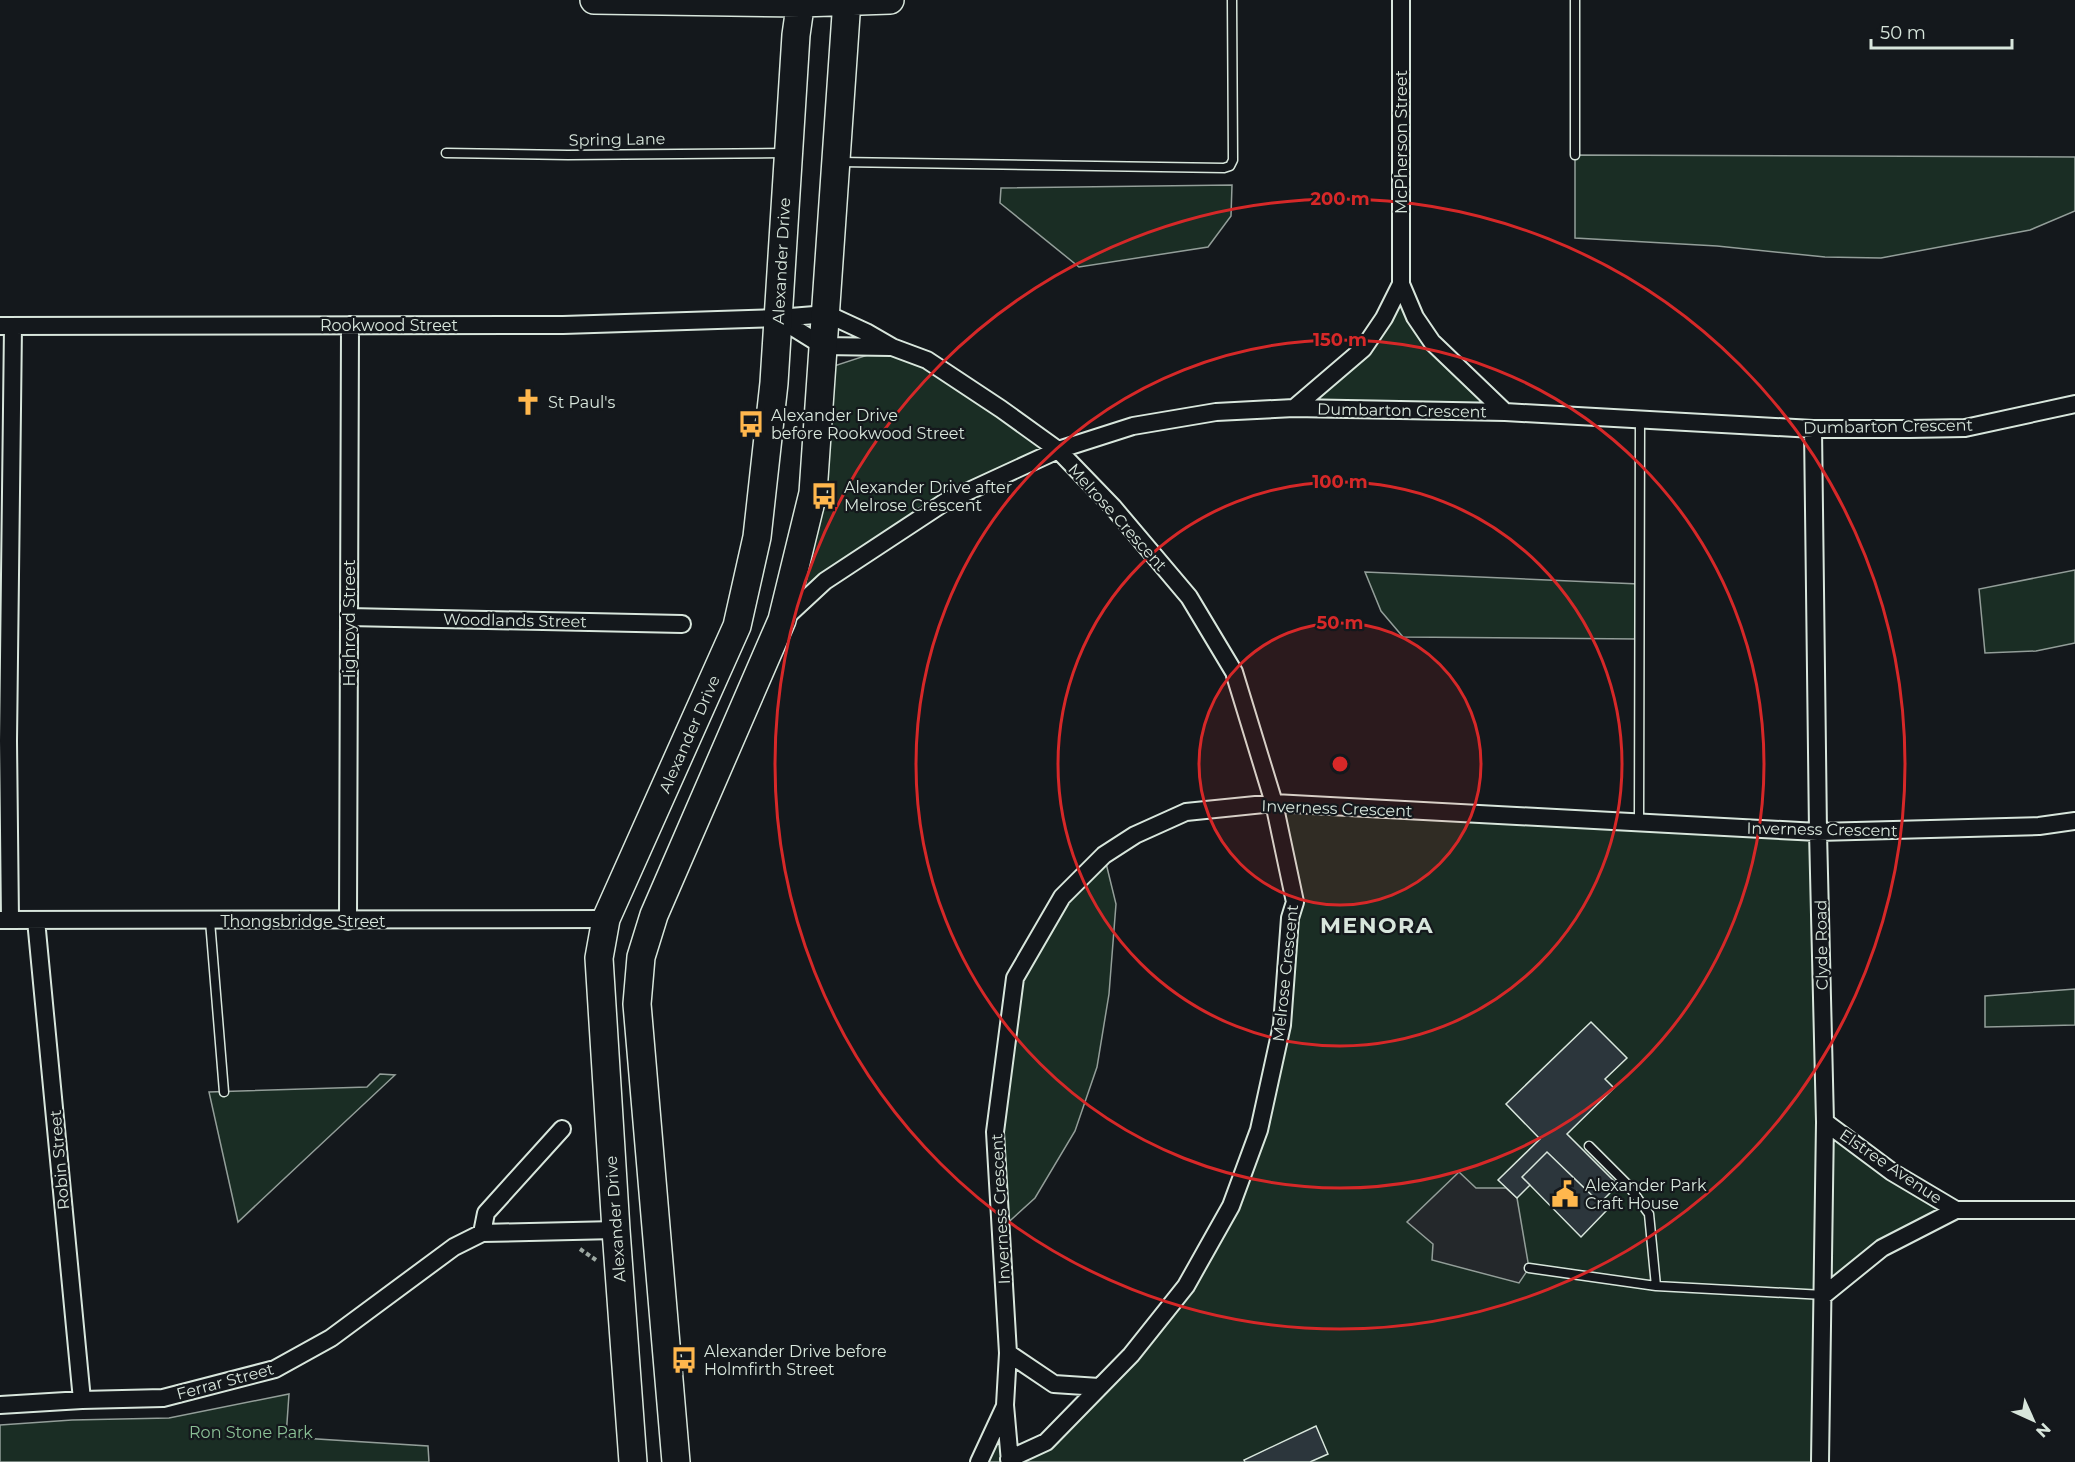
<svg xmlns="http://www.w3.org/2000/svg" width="2075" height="1462" font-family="Montserrat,sans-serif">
<rect width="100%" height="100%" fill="#14181c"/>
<path fill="#1a2d24" stroke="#939e99" stroke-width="1.5" d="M1575 155 2075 157V211L2030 230 1881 258 1825 257 1717 246 1575 238Z
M1232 185 1231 216 1208 247 1079 267 1000 203 1001 188Z
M1401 284 1432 342 1505 412 1294 408 1363 349Z
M892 347 1058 450 945 502 782 620 834 366Z
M2075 570V643L2036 651 1985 653 1979 589Z
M1365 572 1639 584 1638 639 1403 637 1381 611Z
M1274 803 1818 832 1825 1122 1956 1210 1882 1248 1824 1295 1820 1462H979L1005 1405 1009 1459 1046 1442 1186 1287 1259 1130 1295 902Z
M1104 855 1116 904 1109 994 1097 1067 1075 1131 1035 1198 1001 1229 995 1132 1015 978 1062 897Z
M2075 989V1025L1985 1027V996Z
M380 1074 395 1075 238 1222 209 1092 367 1087Z
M289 1394 286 1437 428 1446 429 1462H0V1425L72 1420 169 1418Z"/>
<path fill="#24282b" stroke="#939e99" stroke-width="1.5" d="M1459 1172 1476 1188H1506L1517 1198 1529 1268 1519 1283 1432 1260 1433 1244 1407 1222Z"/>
<path fill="#2c363c" stroke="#d8e6dc" stroke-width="1.5" d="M1591 1022 1627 1058 1605 1079 1614 1088 1567 1134 1618 1185 1600 1203 1547 1152 1522 1177 1530 1185 1517 1198 1498 1180 1540 1139 1506 1104Z
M1547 1152 1607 1210 1581 1237 1522 1177Z
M1316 1426 1328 1454 1310 1462H1245L1244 1460Z"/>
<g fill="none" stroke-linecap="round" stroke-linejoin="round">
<defs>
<path id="service" d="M1575 0V155
M446 153 568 155 784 153
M840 162 1224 168 1230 166 1233 160 1232 0
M1639 822 1640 420
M210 921 224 1092
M1589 1146 1628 1185 1649 1214 1656 1286
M1529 1268 1656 1286 1824 1295"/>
<path id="minor" d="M1401 0V284L1415 317 1432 342 1505 412
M778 318 823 346 891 347
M0 326 563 325 778 318 827 314 866 332 892 347 927 360 1001 409 1058 450 1113 507 1189 597 1234 672 1274 803 1295 902 1290 918 1282 1025 1259 1130 1231 1206 1186 1286 1131 1355 1046 1442 1009 1459
M1294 408 1363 349 1384 318 1401 284
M1813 429 1818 832 1825 1122 1820 1462
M349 617 682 624
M784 619 825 581 945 502 1058 450 1133 426 1216 412 1294 408 1505 412 1813 429H1910L1965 428 2075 404
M0 920 606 919
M10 920 8 741 13 326
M36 920 82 1400
M348 921 350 325
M1825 1122 1892 1172 1956 1210
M482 1233 486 1213 562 1129
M1824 1295 1882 1248 1956 1210H2075
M1008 1353 1054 1384 1099 1387
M0 1405 82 1400 163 1398 275 1369 331 1338 454 1247 482 1233 616 1230
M979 1462 1005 1406
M1010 1462 1005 1405 1008 1353 995 1132 1015 978 1062 897 1104 855 1135 835 1186 812 1274 803 1818 832 2039 826 2075 821"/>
<path id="primary" d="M594 0 801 3 890 0
M633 1462 616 1230 599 958 606 919 737 626 757 537 774 383 796 35 801 0
M676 1462 637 1004 641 957 654 915 782 620 813 493 847 0"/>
</defs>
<use href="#service" stroke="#d8e6dc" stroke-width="11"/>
<use href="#minor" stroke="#d8e6dc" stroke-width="20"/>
<use href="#primary" stroke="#d8e6dc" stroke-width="30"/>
<path stroke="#9da8a2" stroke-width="4" stroke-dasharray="4.5 3" stroke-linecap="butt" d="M580 1249 596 1260"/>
<use href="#service" stroke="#14181c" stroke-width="8"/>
<use href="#minor" stroke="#14181c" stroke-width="16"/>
<use href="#primary" stroke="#14181c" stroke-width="27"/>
</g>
<circle cx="1340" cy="764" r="141" fill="#d62828" fill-opacity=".12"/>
<g fill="none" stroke="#d62828" stroke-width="3">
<circle cx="1340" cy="764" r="141"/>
<circle cx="1340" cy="764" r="282"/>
<circle cx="1340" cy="764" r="424"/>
<circle cx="1340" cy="764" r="565"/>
</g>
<defs>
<symbol id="church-bare" viewBox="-9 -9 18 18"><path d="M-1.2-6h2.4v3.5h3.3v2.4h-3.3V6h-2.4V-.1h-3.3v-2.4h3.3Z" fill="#ffb74d" stroke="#14181c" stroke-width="2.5" paint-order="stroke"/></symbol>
<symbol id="bus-bare" viewBox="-9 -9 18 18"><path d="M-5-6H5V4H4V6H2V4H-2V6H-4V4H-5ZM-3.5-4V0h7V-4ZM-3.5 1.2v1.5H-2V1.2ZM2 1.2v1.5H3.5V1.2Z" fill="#ffb74d" stroke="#14181c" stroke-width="2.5" paint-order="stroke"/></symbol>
<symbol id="civic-bare" viewBox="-9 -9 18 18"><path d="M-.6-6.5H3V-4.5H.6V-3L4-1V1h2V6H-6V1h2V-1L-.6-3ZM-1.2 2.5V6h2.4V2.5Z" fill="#ffb74d" stroke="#14181c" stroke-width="2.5" paint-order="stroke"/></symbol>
</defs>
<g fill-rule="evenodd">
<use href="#church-bare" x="509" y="383" width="38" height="38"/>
<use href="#bus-bare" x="732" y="405" width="38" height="38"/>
<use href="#bus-bare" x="805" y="477" width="38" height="38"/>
<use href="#civic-bare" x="1546" y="1175" width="38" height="38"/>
<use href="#bus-bare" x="665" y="1341" width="38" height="38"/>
</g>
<g text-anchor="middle" stroke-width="4.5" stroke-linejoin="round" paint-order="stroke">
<g font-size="16" fill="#d8e6dc" stroke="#14181c">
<text transform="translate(617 139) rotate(-1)" y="6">Spring Lane</text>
<text transform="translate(1401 142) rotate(-90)" y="6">McPherson Street</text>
<text transform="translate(781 261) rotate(-87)" y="6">Alexander Drive</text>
<text x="389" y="331">Rookwood Street</text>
<text transform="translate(1402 410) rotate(1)" y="6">Dumbarton Crescent</text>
<text transform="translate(1888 426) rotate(-1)" y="6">Dumbarton Crescent</text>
<text transform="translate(1118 517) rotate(48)" y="6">Melrose Crescent</text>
<text transform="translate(515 620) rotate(1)" y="6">Woodlands Street</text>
<text transform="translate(349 623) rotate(-90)" y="6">Highroyd Street</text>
<text transform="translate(689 734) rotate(-66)" y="6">Alexander Drive</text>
<text transform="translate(1337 808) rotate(2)" y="6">Inverness Crescent</text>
<text transform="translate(1822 829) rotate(1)" y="6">Inverness Crescent</text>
<text x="303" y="927">Thongsbridge Street</text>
<text transform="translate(1821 945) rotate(-91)" y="6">Clyde Road</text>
<text transform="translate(1285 973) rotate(-84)" y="6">Melrose Crescent</text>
<text transform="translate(59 1160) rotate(-95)" y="6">Robin Street</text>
<text transform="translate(1891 1166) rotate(34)" y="6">Elstree Avenue</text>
<text transform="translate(1000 1209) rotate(-93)" y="6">Inverness Crescent</text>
<text transform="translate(615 1219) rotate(-94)" y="6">Alexander Drive</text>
<text transform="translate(225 1381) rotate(-15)" y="6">Ferrar Street</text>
</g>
<g font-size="16" fill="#d8e6dc" stroke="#14181c" text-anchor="start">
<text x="548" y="408">St Paul's</text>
<text x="771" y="421">Alexander Drive<tspan x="771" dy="18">before Rookwood Street</tspan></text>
<text x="844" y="493">Alexander Drive after<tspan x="844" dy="18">Melrose Crescent</tspan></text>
<text x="1585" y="1191">Alexander Park<tspan x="1585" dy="18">Craft House</tspan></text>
<text x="704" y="1357">Alexander Drive before<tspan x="704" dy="18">Holmfirth Street</tspan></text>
</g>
<g font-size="16" fill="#8ac095" stroke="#14181c">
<text x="251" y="1438">Ron Stone Park</text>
</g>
<g font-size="22" font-weight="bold" letter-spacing="1.5" fill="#d8e6dc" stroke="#14181c">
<text x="1377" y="933">MENORA</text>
</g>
</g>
<circle cx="1340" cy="764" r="9" fill="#d62828" stroke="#14181c" stroke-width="3"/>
<g font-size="18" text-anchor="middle" font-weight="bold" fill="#d62828" stroke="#14181c" stroke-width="4.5" stroke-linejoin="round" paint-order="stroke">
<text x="1340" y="205">200 m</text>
<text x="1340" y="346">150 m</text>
<text x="1340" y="488">100 m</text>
<text x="1340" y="629">50 m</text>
</g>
<g transform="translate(2033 1420) rotate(135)" stroke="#14181c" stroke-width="4.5" paint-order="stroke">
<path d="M0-4.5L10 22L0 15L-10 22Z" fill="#d8e6dc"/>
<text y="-9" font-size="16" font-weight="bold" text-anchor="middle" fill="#d8e6dc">N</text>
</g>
<path d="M1871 39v9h141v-9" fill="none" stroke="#d8e6dc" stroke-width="3"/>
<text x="1880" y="39" font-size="18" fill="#d8e6dc" stroke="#14181c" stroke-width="4.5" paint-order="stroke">50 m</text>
</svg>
